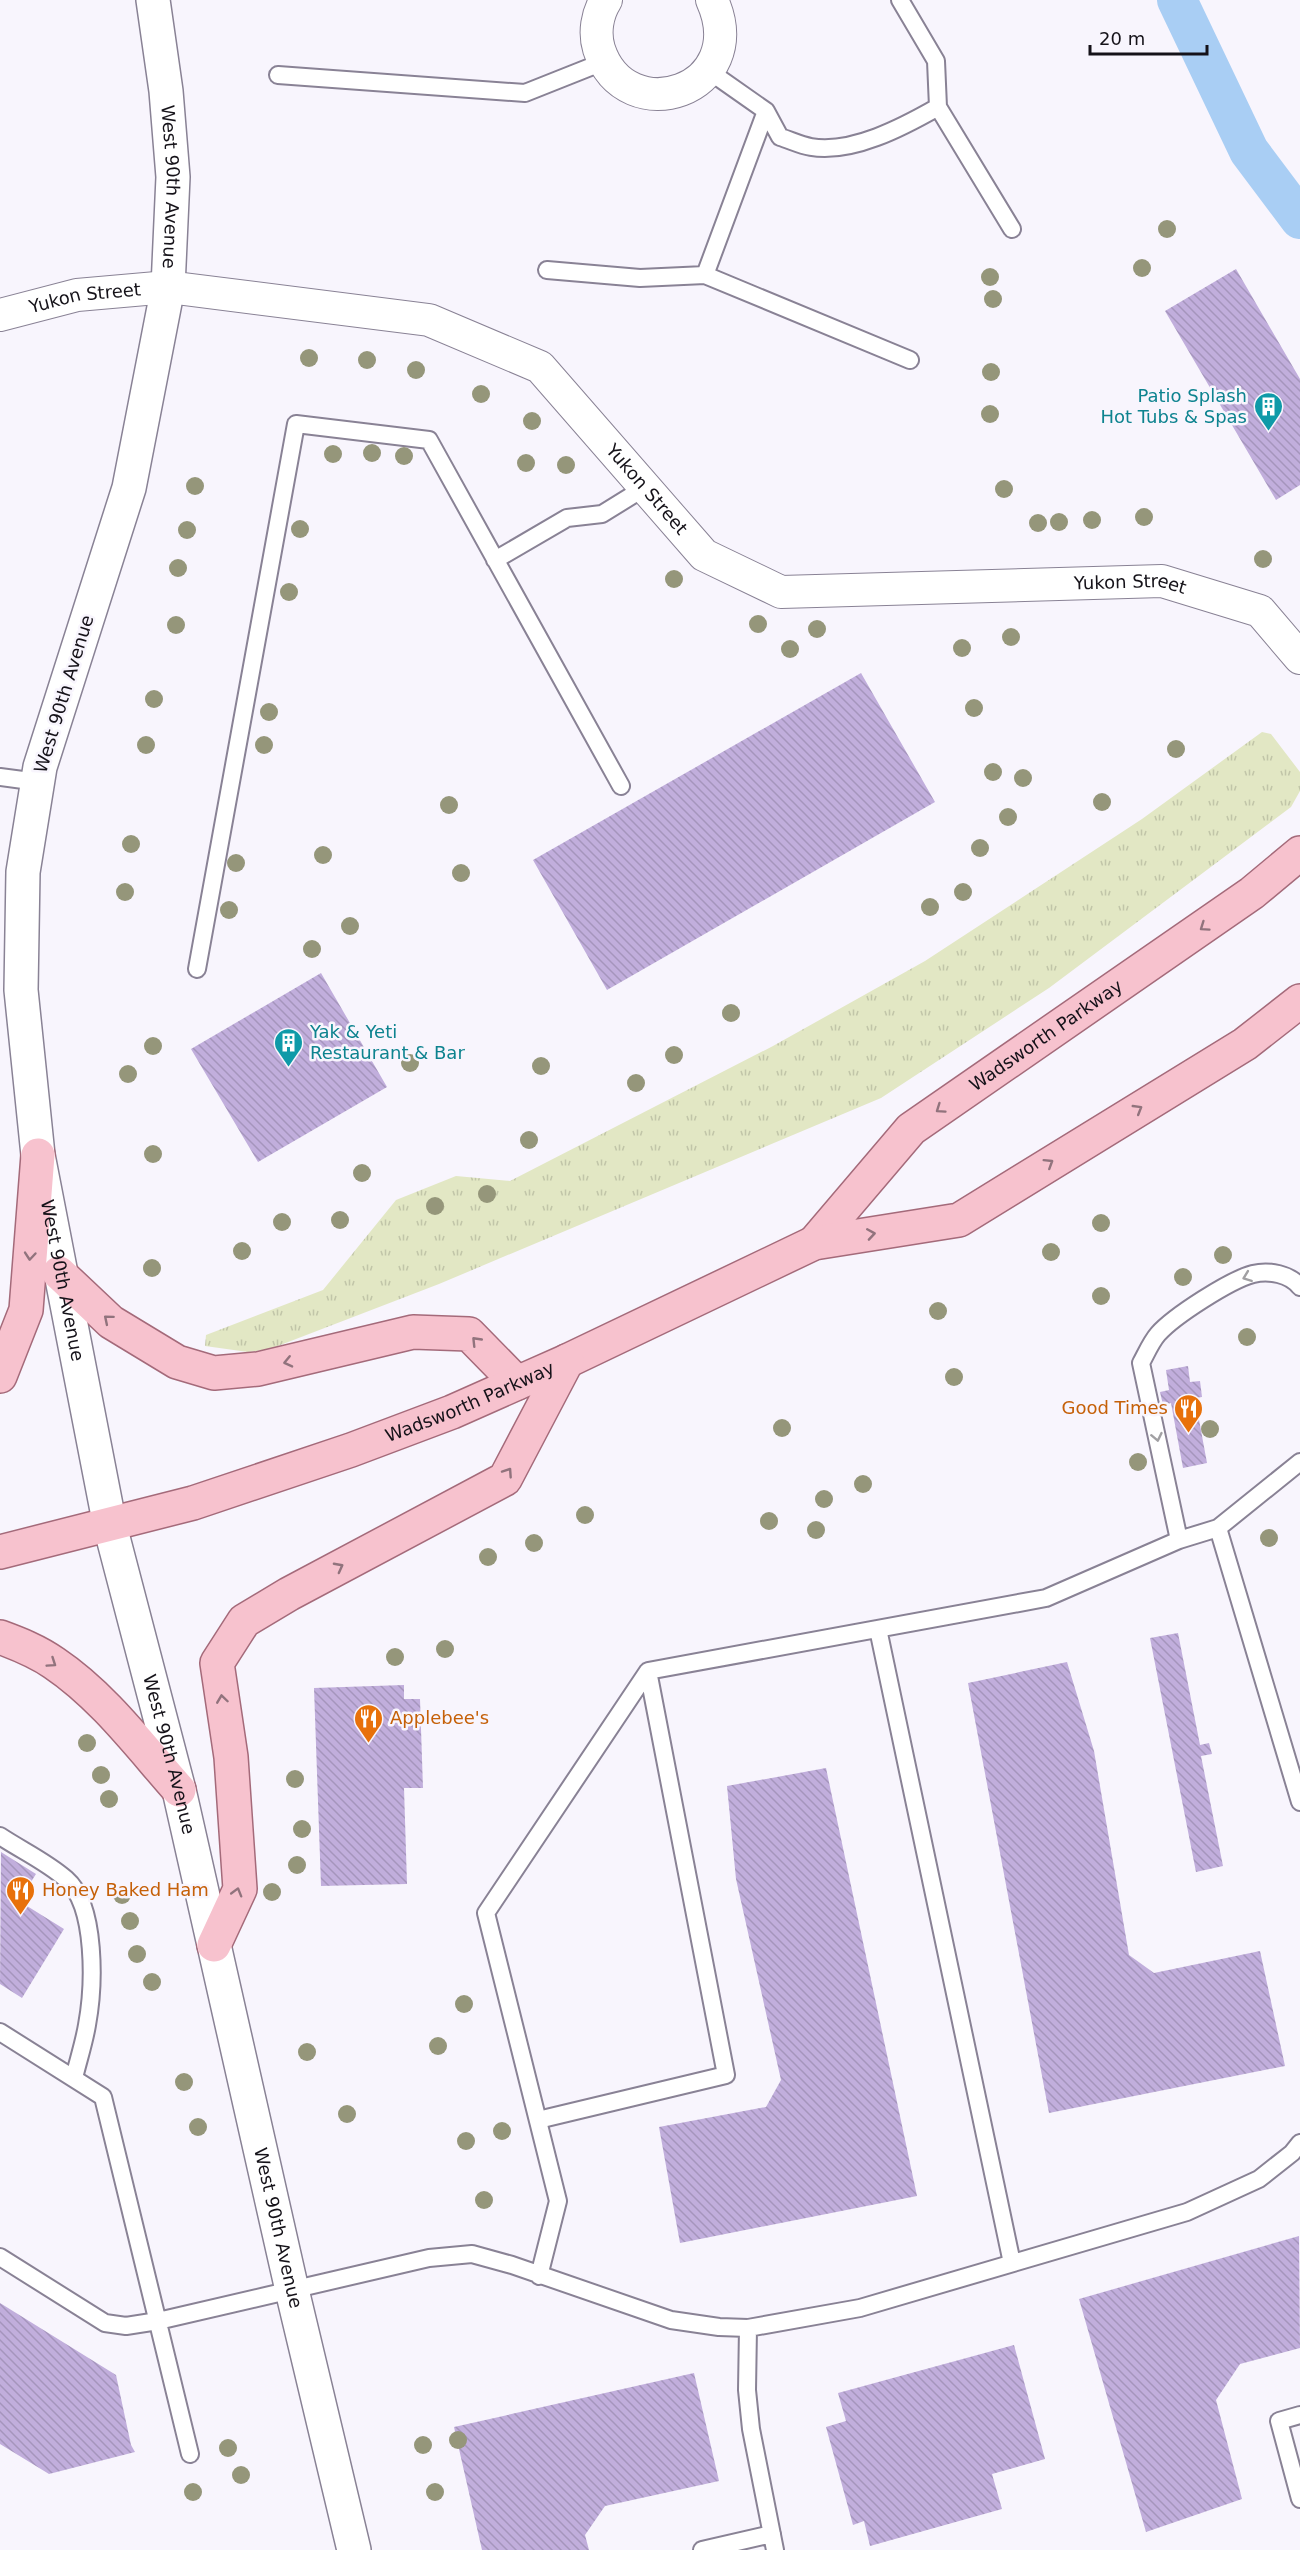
<svg xmlns="http://www.w3.org/2000/svg" width="1300" height="2550" font-family="'DejaVu Sans',sans-serif">
<defs>
<pattern id="grass-tufts" width="24" height="20" patternUnits="userSpaceOnUse" patternTransform="scale(1.5)"><rect width="24" height="20" fill="#e2e7c4"/><path d="M3 7l-1-3M5 7V3M7 7l1-3M15 17l-1-3M17 17v-4M19 17l1-3" fill="none" stroke="#c1c5a8"/></pattern>
<pattern id="building-back-hatch" width="6" height="6" patternUnits="userSpaceOnUse" patternTransform="scale(1.5)"><rect width="6" height="6" fill="#c1aedc"/><path d="M-1 5l2 2M0 0l6 6M5-1l2 2" fill="none" stroke="#a595bc"/></pattern>
</defs>
<rect width="100%" height="100%" fill="#f8f5fd"/>
<path fill="url(#grass-tufts)" d="M1262 732 1271 734 1300 772V791L1291 807 1049 988 881 1098 439 1284 270 1349 248 1352 205 1346 206 1335 323 1290 396 1200 456 1176 510 1181 773 1046 925 961 1142 819Z"/>
<g fill="none" stroke-linecap="round" stroke-linejoin="round">
<path stroke="#a9cef4" stroke-width="40" d="M1177 0 1249 151 1300 219"/>
</g>
<path fill="url(#building-back-hatch)" d="M1236 269 1300 379V485L1276 500 1165 311Z
M861 673 935 802 607 990 533 860Z
M321 973 387 1087 258 1162 191 1049Z
M1188 1366 1190 1382 1200 1381 1202 1397 1195 1398 1207 1463 1183 1468 1171 1403 1163 1405 1160 1392 1169 1390 1166 1370Z
M1178 1633 1200 1745 1209 1743 1212 1754 1201 1756 1223 1866 1196 1872 1150 1638Z
M1067 1662 1094 1751 1129 1955 1154 1973 1260 1951 1285 2066 1049 2113 968 1683Z
M404 1685V1699H420L423 1788H404L407 1884 321 1886 314 1688Z
M826 1768 917 2196 680 2243 659 2127 766 2107 781 2080 736 1879 727 1786Z
M1 1852 36 1874 19 1901 64 1929 22 1998 0 1984Z
M1299 2236 1300 2348 1240 2364 1216 2400 1242 2499 1146 2532 1079 2299Z
M0 2303 116 2375 131 2445 135 2452 49 2474 0 2444Z
M1014 2345 1045 2459 992 2474 1002 2509 870 2546 864 2521 853 2525 826 2427 846 2421 838 2393Z
M694 2373 719 2481 605 2506 585 2535 589 2550H482L454 2427Z"/>
<g fill="none" stroke-linecap="round" stroke-linejoin="round">
<defs>
<path id="service" d="M900 0 936 61 938 107 1012 229
M709 71 766 111 780 137C790 140 800 145 811 147 852 154 903 127 938 107
M278 75 525 93 603 62
M766 111 705 275 910 360
M547 270 640 278 705 275
M495 560 567 518 602 514 644 488
M0 777 38 782
M197 969 296 424 429 440 621 786
M1218 1528 1300 1802
M1179 1540 1141 1363C1146 1354 1151 1342 1158 1334 1174 1316 1230 1280 1253 1274 1269 1270 1290 1274 1300 1287
M878 1629 1012 2263
M0 1836C21 1850 47 1862 66 1879 97 1906 94 1987 87 2025 84 2043 78 2061 74 2078
M0 2032 103 2097 190 2454
M538 2120 726 2075 648 1671
M0 2257 105 2323 126 2326 158 2321 429 2258 472 2254 512 2265 671 2320 719 2327 748 2328 860 2308 1187 2212 1259 2179 1292 2153 1300 2143
M539 2276 558 2201 486 1913 648 1671 1046 1598 1179 1540 1218 1528 1300 1462
M748 2328 747 2390 751 2429 775 2550
M1300 2415 1279 2421 1300 2499
M702 2550 772 2534"/>
<g id="minor">
<path d="M606 0C597 14 594 33 599 49 626 132 753 91 712 0"/>
<path id="s1" d="M0 315 77 295 168 287 429 320 540 367 704 555 781 592 1162 581 1260 611 1300 658"/>
</g>
<g id="tertiary">
<path id="s2" d="M153 0 166 91 173 177 168 287 129 488 40 767 23 872 21 990 38 1155 110 1526 179 1790 292 2290 354 2550"/>
</g>
<g id="primary">
<path id="s3" d="M814 1243 911 1129 1252 893 1300 853"/>
<path d="M59 1273 111 1322 177 1362 214 1373 258 1369 413 1332 469 1334 517 1383"/>
<path d="M0 1376 26 1310 38 1155"/>
<path id="s4" d="M0 1552 193 1503 351 1450 452 1412 567 1361 814 1243 959 1220 1245 1044 1300 1001"/>
<path d="M0 1637C19 1644 37 1651 54 1663 103 1696 140 1746 179 1790"/>
<path d="M214 1945 240 1889 231 1757 217 1663 244 1621 289 1594 505 1479 567 1361"/>
</g>
</defs>
<use href="#service" stroke="#898295" stroke-width="20"/>
<use href="#minor" stroke="#898295" stroke-width="34"/>
<use href="#tertiary" stroke="#898295" stroke-width="36"/>
<use href="#primary" stroke="#a46a7a" stroke-width="36"/>
<use href="#service" stroke="#fff" stroke-width="16"/>
<use href="#minor" stroke="#fff" stroke-width="32"/>
<use href="#tertiary" stroke="#fff" stroke-width="33"/>
<use href="#primary" stroke="#f7c2ce" stroke-width="33"/>
</g>
<g fill="#95967a">
<circle cx="1167" cy="229" r="9"/>
<circle cx="1142" cy="268" r="9"/>
<circle cx="990" cy="277" r="9"/>
<circle cx="993" cy="299" r="9"/>
<circle cx="309" cy="358" r="9"/>
<circle cx="367" cy="360" r="9"/>
<circle cx="416" cy="370" r="9"/>
<circle cx="991" cy="372" r="9"/>
<circle cx="481" cy="394" r="9"/>
<circle cx="990" cy="414" r="9"/>
<circle cx="532" cy="421" r="9"/>
<circle cx="372" cy="453" r="9"/>
<circle cx="333" cy="454" r="9"/>
<circle cx="404" cy="456" r="9"/>
<circle cx="526" cy="463" r="9"/>
<circle cx="566" cy="465" r="9"/>
<circle cx="195" cy="486" r="9"/>
<circle cx="1004" cy="489" r="9"/>
<circle cx="1144" cy="517" r="9"/>
<circle cx="1092" cy="520" r="9"/>
<circle cx="1059" cy="522" r="9"/>
<circle cx="1038" cy="523" r="9"/>
<circle cx="300" cy="529" r="9"/>
<circle cx="187" cy="530" r="9"/>
<circle cx="1263" cy="559" r="9"/>
<circle cx="178" cy="568" r="9"/>
<circle cx="674" cy="579" r="9"/>
<circle cx="289" cy="592" r="9"/>
<circle cx="758" cy="624" r="9"/>
<circle cx="176" cy="625" r="9"/>
<circle cx="817" cy="629" r="9"/>
<circle cx="1011" cy="637" r="9"/>
<circle cx="962" cy="648" r="9"/>
<circle cx="790" cy="649" r="9"/>
<circle cx="154" cy="699" r="9"/>
<circle cx="974" cy="708" r="9"/>
<circle cx="269" cy="712" r="9"/>
<circle cx="146" cy="745" r="9"/>
<circle cx="264" cy="745" r="9"/>
<circle cx="1176" cy="749" r="9"/>
<circle cx="993" cy="772" r="9"/>
<circle cx="1023" cy="778" r="9"/>
<circle cx="1102" cy="802" r="9"/>
<circle cx="449" cy="805" r="9"/>
<circle cx="1008" cy="817" r="9"/>
<circle cx="131" cy="844" r="9"/>
<circle cx="980" cy="848" r="9"/>
<circle cx="323" cy="855" r="9"/>
<circle cx="236" cy="863" r="9"/>
<circle cx="461" cy="873" r="9"/>
<circle cx="125" cy="892" r="9"/>
<circle cx="963" cy="892" r="9"/>
<circle cx="930" cy="907" r="9"/>
<circle cx="229" cy="910" r="9"/>
<circle cx="350" cy="926" r="9"/>
<circle cx="312" cy="949" r="9"/>
<circle cx="731" cy="1013" r="9"/>
<circle cx="153" cy="1046" r="9"/>
<circle cx="674" cy="1055" r="9"/>
<circle cx="410" cy="1063" r="9"/>
<circle cx="541" cy="1066" r="9"/>
<circle cx="128" cy="1074" r="9"/>
<circle cx="636" cy="1083" r="9"/>
<circle cx="529" cy="1140" r="9"/>
<circle cx="153" cy="1154" r="9"/>
<circle cx="362" cy="1173" r="9"/>
<circle cx="487" cy="1194" r="9"/>
<circle cx="435" cy="1206" r="9"/>
<circle cx="340" cy="1220" r="9"/>
<circle cx="282" cy="1222" r="9"/>
<circle cx="1101" cy="1223" r="9"/>
<circle cx="242" cy="1251" r="9"/>
<circle cx="1051" cy="1252" r="9"/>
<circle cx="1223" cy="1255" r="9"/>
<circle cx="152" cy="1268" r="9"/>
<circle cx="1183" cy="1277" r="9"/>
<circle cx="1101" cy="1296" r="9"/>
<circle cx="938" cy="1311" r="9"/>
<circle cx="1247" cy="1337" r="9"/>
<circle cx="954" cy="1377" r="9"/>
<circle cx="782" cy="1428" r="9"/>
<circle cx="1210" cy="1429" r="9"/>
<circle cx="1138" cy="1462" r="9"/>
<circle cx="863" cy="1484" r="9"/>
<circle cx="824" cy="1499" r="9"/>
<circle cx="585" cy="1515" r="9"/>
<circle cx="769" cy="1521" r="9"/>
<circle cx="816" cy="1530" r="9"/>
<circle cx="1269" cy="1538" r="9"/>
<circle cx="534" cy="1543" r="9"/>
<circle cx="488" cy="1557" r="9"/>
<circle cx="445" cy="1649" r="9"/>
<circle cx="395" cy="1657" r="9"/>
<circle cx="87" cy="1743" r="9"/>
<circle cx="101" cy="1775" r="9"/>
<circle cx="295" cy="1779" r="9"/>
<circle cx="109" cy="1799" r="9"/>
<circle cx="302" cy="1829" r="9"/>
<circle cx="297" cy="1865" r="9"/>
<circle cx="272" cy="1892" r="9"/>
<circle cx="122" cy="1895" r="9"/>
<circle cx="130" cy="1921" r="9"/>
<circle cx="137" cy="1954" r="9"/>
<circle cx="152" cy="1982" r="9"/>
<circle cx="464" cy="2004" r="9"/>
<circle cx="438" cy="2046" r="9"/>
<circle cx="307" cy="2052" r="9"/>
<circle cx="184" cy="2082" r="9"/>
<circle cx="347" cy="2114" r="9"/>
<circle cx="198" cy="2127" r="9"/>
<circle cx="502" cy="2131" r="9"/>
<circle cx="466" cy="2141" r="9"/>
<circle cx="484" cy="2200" r="9"/>
<circle cx="458" cy="2440" r="9"/>
<circle cx="423" cy="2445" r="9"/>
<circle cx="228" cy="2448" r="9"/>
<circle cx="241" cy="2475" r="9"/>
<circle cx="193" cy="2492" r="9"/>
<circle cx="435" cy="2492" r="9"/>
</g>
<defs><path id="oneway-chevron" d="M-2-3.5L2.5 0L-2 3.5" fill="none" stroke-width="1.6" stroke-linecap="round" stroke-linejoin="round" transform="scale(1.5)"/></defs>
<g stroke="#91737d">
<use href="#oneway-chevron" transform="translate(1204 927) rotate(145)"/>
<use href="#oneway-chevron" transform="translate(940 1109) rotate(145)"/>
<use href="#oneway-chevron" transform="translate(1138 1109) rotate(-31)"/>
<use href="#oneway-chevron" transform="translate(1049 1163) rotate(-32)"/>
<use href="#oneway-chevron" transform="translate(871 1234) rotate(-9)"/>
<use href="#oneway-chevron" transform="translate(30 1256) rotate(95)"/>
<use href="#oneway-chevron" transform="translate(108 1319) rotate(-140)"/>
<use href="#oneway-chevron" transform="translate(476 1341) rotate(-134)"/>
<use href="#oneway-chevron" transform="translate(288 1362) rotate(167)"/>
<use href="#oneway-chevron" transform="translate(508 1472) rotate(-56)"/>
<use href="#oneway-chevron" transform="translate(339 1567) rotate(-28)"/>
<use href="#oneway-chevron" transform="translate(52 1663) rotate(34)"/>
<use href="#oneway-chevron" transform="translate(222 1699) rotate(-98)"/>
<use href="#oneway-chevron" transform="translate(237 1892) rotate(-74)"/>
</g>
<g stroke="#a1a0a3">
<use href="#oneway-chevron" transform="translate(1247 1277) rotate(159)"/>
<use href="#oneway-chevron" transform="translate(1157 1437) rotate(78)"/>
</g>
<defs>
<symbol id="building-pin" viewBox="-11 -11 22 30"><path d="M0 17L-7.5 6A9.5 9.5 0 1 1 7.5 6Z" fill="#0f9aa8" stroke="#f8f5fd"/><path d="M-4-6H4V6H1V3H-1V6H-4ZM-2.5-4.3h1.7v1.8h-1.7ZM.8-4.3h1.7v1.8H.8ZM-2.5-1h1.7V.8h-1.7ZM.8-1h1.7V.8H.8Z" fill="#fff"/></symbol>
<symbol id="restaurant-pin" viewBox="-11 -11 22 30"><path d="M0 17L-7.5 6A9.5 9.5 0 1 1 7.5 6Z" fill="#e8710a" stroke="#f8f5fd"/><path d="M-5-6h1v4h1v-4h1v4h1v-4h1v5L-1.5 .5V6h-2V.5L-5-1ZM5-6V6H3V1.5H1.5Q1.5-4 5-6Z" fill="#fff"/></symbol>
</defs>
<g fill-rule="evenodd">
<use href="#building-pin" x="1252" y="390" width="33" height="45"/>
<use href="#building-pin" x="272" y="1026" width="33" height="45"/>
<use href="#restaurant-pin" x="1172" y="1392" width="33" height="45"/>
<use href="#restaurant-pin" x="352" y="1702" width="33" height="45"/>
<use href="#restaurant-pin" x="4" y="1874" width="33" height="45"/>
</g>
<g text-anchor="middle" stroke-width="5" stroke-linejoin="round" paint-order="stroke">
<g font-size="18" fill="#151219" stroke="#f8f5fd">
<text dy="6" stroke="none"><textPath href="#s2" startOffset="188">West 90th Avenue</textPath></text>
<text dy="6" stroke="none"><textPath href="#s1" startOffset="87">Yukon Street</textPath></text>
<text dy="6" stroke="none"><textPath href="#s1" startOffset="717">Yukon Street</textPath></text>
<text dy="6" stroke="none"><textPath href="#s1" startOffset="1239">Yukon Street</textPath></text>
<text transform="translate(64 694) rotate(-73)" y="6">West 90th Avenue</text>
<text dy="6" stroke="none"><textPath href="#s3" startOffset="314">Wadsworth Parkway</textPath></text>
<text dy="6" stroke="none"><textPath href="#s2" startOffset="1304">West 90th Avenue</textPath></text>
<text dy="6" stroke="none"><textPath href="#s4" startOffset="494">Wadsworth Parkway</textPath></text>
<text dy="6" stroke="none"><textPath href="#s2" startOffset="1790">West 90th Avenue</textPath></text>
<text dy="6" stroke="none"><textPath href="#s2" startOffset="2276">West 90th Avenue</textPath></text>
</g>
<g font-size="18" fill="#0d838f" stroke="#f8f5fd" text-anchor="end">
<text x="1247" y="402">Patio Splash<tspan x="1247" dy="21">Hot Tubs &amp; Spas</tspan></text>
<text x="310" y="1038" text-anchor="start">Yak &amp; Yeti<tspan x="310" dy="21">Restaurant &amp; Bar</tspan></text>
</g>
<g font-size="18" fill="#c56008" stroke="#f8f5fd" text-anchor="start">
<text x="1168" y="1414" text-anchor="end">Good Times</text>
<text x="390" y="1724">Applebee's</text>
<text x="42" y="1896">Honey Baked Ham</text>
</g>
</g>
<path d="M1090 45v9h117v-9" fill="none" stroke="#151219" stroke-width="3"/>
<text x="1099" y="45" font-size="18" fill="#151219" stroke="#f8f5fd" stroke-width="4.5" paint-order="stroke">20 m</text>
</svg>
